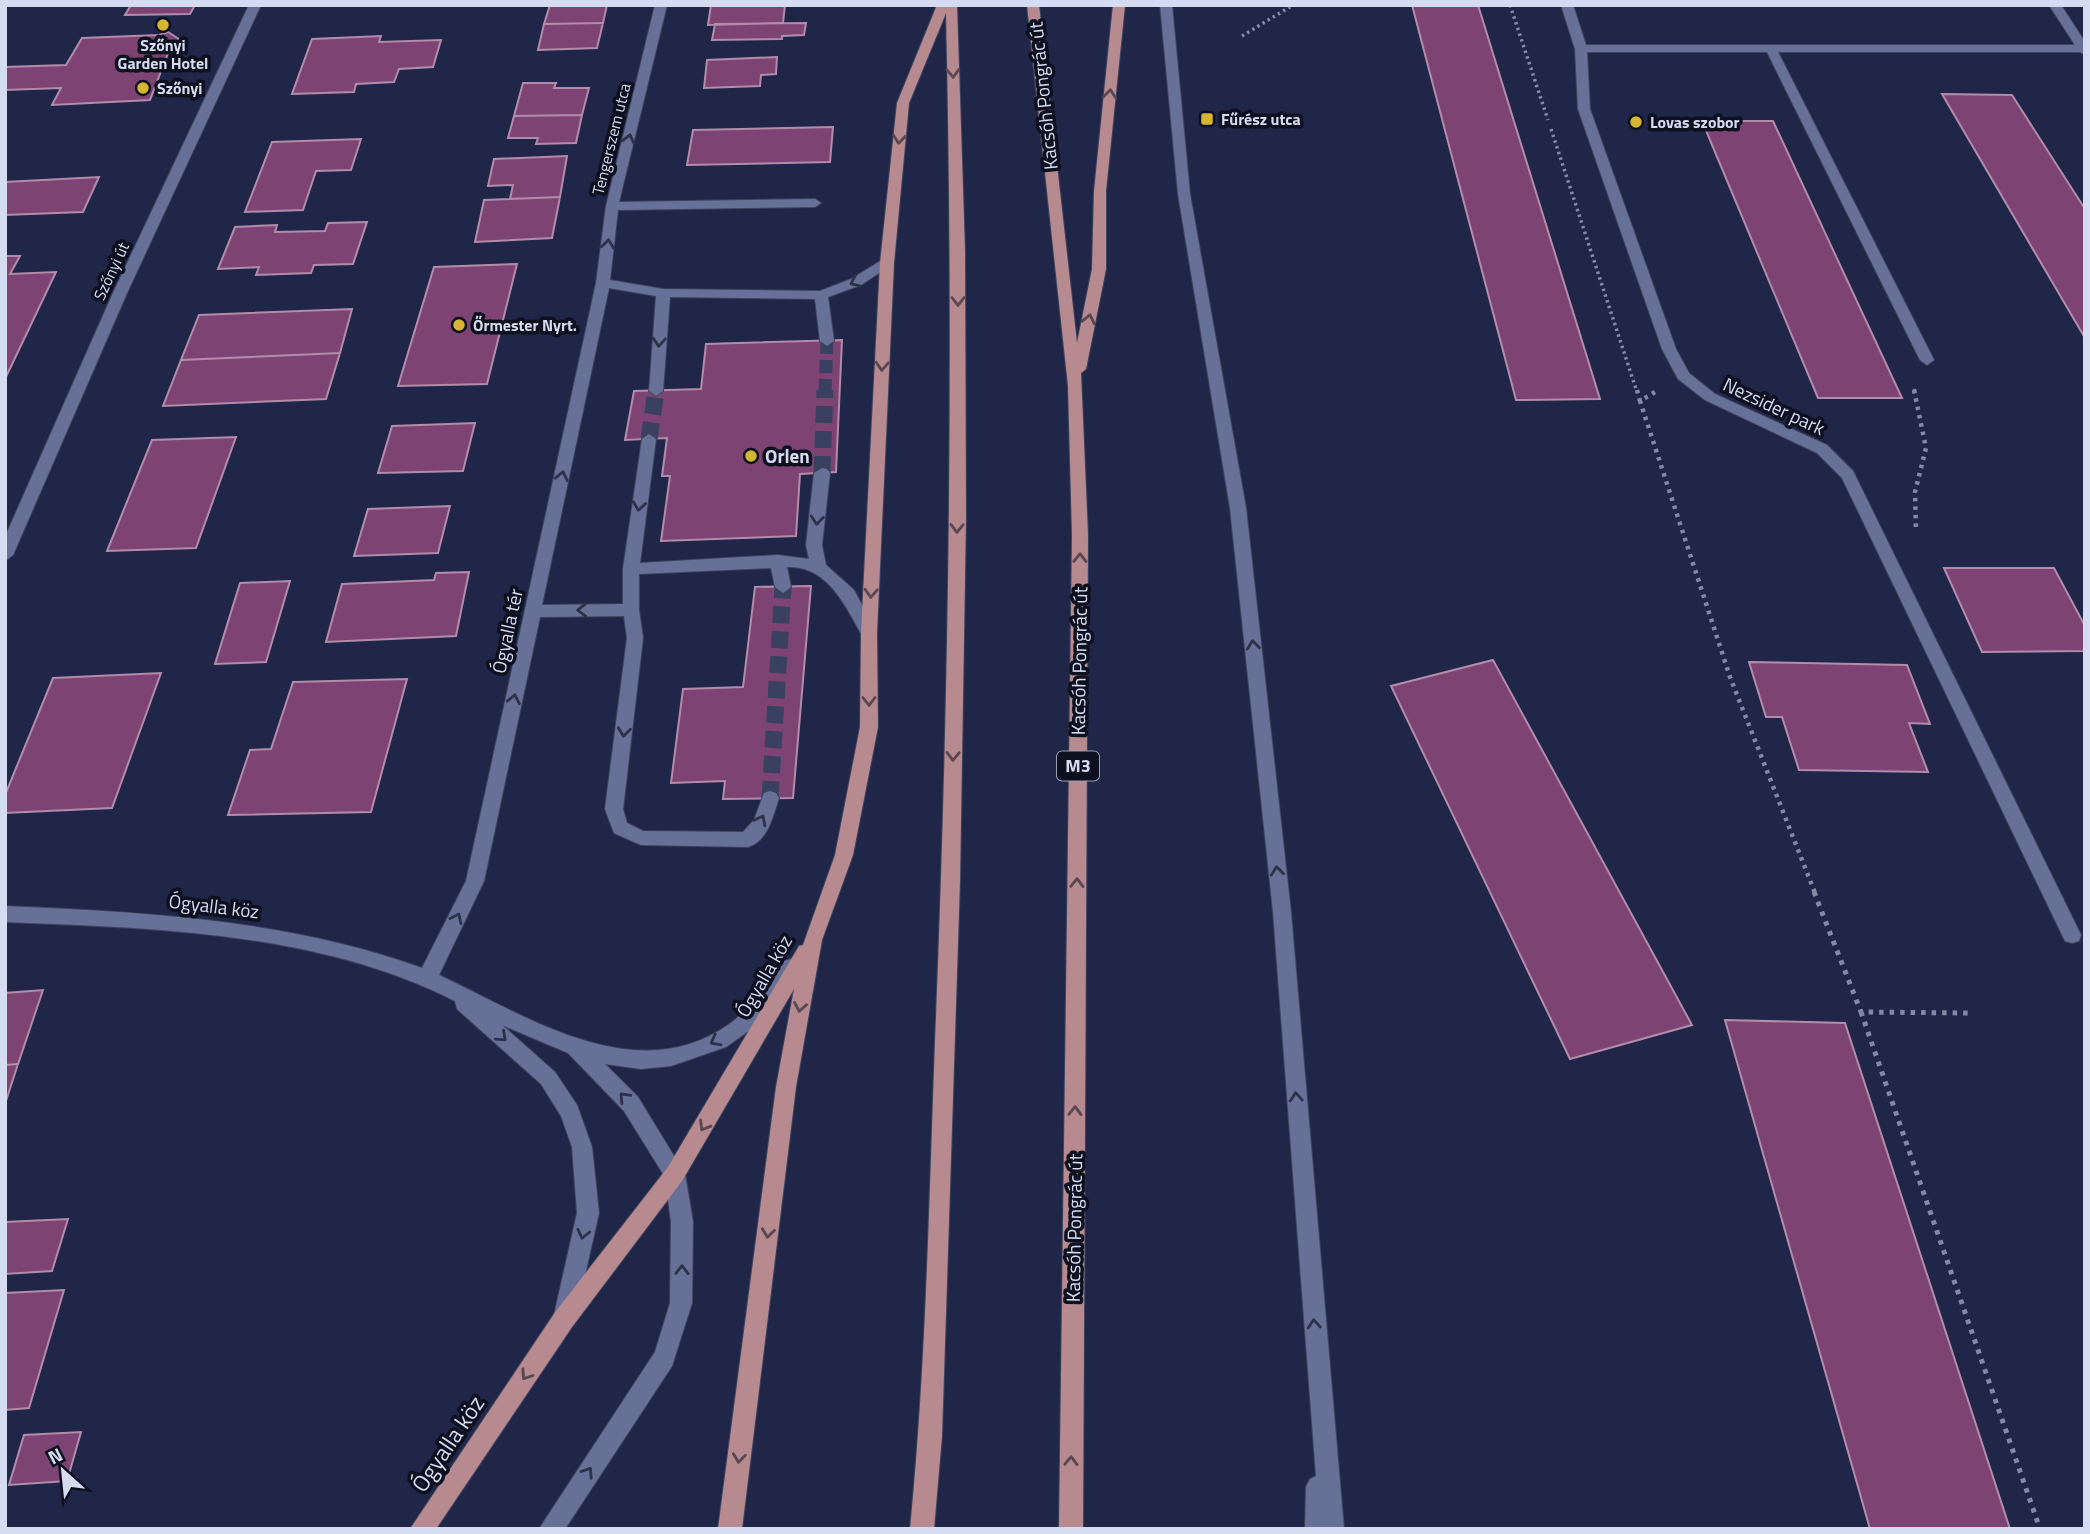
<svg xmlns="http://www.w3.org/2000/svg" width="2090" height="1534" font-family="'Titillium Web',sans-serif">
<rect width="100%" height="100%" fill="#1f2647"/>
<path fill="#7d4473" stroke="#b28caa" stroke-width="2" d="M131 5H195L190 14 125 15Z
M550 5H607L603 23 544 24Z
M711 5H785L783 23 708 25Z
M1412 5H1478L1600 399 1516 400Z
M603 23 597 48 538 50 544 24Z
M806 23 804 35 782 36V39L712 40 715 24Z
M168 32 182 41 170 48 150 100 52 105 61 88 5 90V67L66 65 82 38 159 35Z
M381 36 379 42 441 40 433 67 399 69 394 82 356 84 354 92 292 94 312 39Z
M777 57 776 74 761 75 760 86 704 88 707 60Z
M523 83H556L554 88H589L582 115 514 116Z
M1942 94 2012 95 2085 209V338Z
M582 115 576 143 536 144 538 138H508L514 116Z
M1702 121H1773L1902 398H1818Z
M833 127 830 162 687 165 693 130Z
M361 139 351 170 316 171 303 210 245 212 272 142Z
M567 156 560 197 510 199 513 185 488 186 494 159Z
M99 177 83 212 5 215V182Z
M560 197 552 238 475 242 484 200Z
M367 222 353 264 314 265 311 273 256 275 259 267 218 269 235 227 277 225 275 232 325 231 328 223Z
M5 256H20L10 274 56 272 5 379Z
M517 264 487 384 398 386 434 267Z
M352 309 340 353 181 360 199 315Z
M842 340 836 472 800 474 796 536 661 541 670 476H662L667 438 625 440 634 391 701 389 706 344Z
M340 353 326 399 163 406 181 360Z
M475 423 463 471 378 473 392 426Z
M236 437 196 548 107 551 152 440Z
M450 506 438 553 354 556 368 509Z
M1944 568H2054L2085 626V651L1982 652Z
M469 572 456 636 326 642 342 584 434 580 436 573Z
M290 581 266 662 215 664 240 583Z
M811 586 793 798 723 799 725 781 671 783 683 689 743 687 755 587Z
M1493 660 1692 1025 1570 1059 1391 686Z
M1749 662 1907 665 1930 724 1909 723 1928 772 1799 770 1782 717H1766Z
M161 673 112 808 5 813V795L53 678Z
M407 679 371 812 228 815 250 750 271 749 293 682Z
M43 990 18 1064 5 1065V993Z
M1725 1020 1845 1023 2010 1529H1870Z
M18 1064 5 1104V1065Z
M68 1219 52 1271 5 1274V1222Z
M64 1290 29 1408 5 1410V1293Z
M81 1432 67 1481 9 1485 24 1435Z"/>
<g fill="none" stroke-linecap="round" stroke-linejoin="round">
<path stroke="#3a4160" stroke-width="13" stroke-dasharray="13 6" stroke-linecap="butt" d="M825 392 827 341"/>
<path stroke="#3a4160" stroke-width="17" stroke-dasharray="17 8" stroke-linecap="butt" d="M649 439 656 391
M822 473 825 390
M770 798 783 587"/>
<defs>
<path id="minor" d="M249 5H261L127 293 13 555 5 561V537L113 293Z
M655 5H667L619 202 815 199 821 203 815 207 618 210 610 280 663 289 820 291 851 279 882 260H892L894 263 861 285 828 297 834 341 827 346 820 341 815 299 670 297 663 391 656 396 649 391 656 296 609 288 542 605 623 604V569L642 439 649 434 656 439 640 563 778 555 809 559 806 545 814 473 822 468 827 469 830 473 822 545 826 565 854 590 877 633 875 637H863C846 607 828 565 787 567L791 587 783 593 775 587 771 568 639 574V610L643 638 623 809 627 823 643 831 743 832 754 820 764 793 770 791 776 793 779 798C773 816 768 841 748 847L641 845 614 833 605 809 627 638 624 616 540 617 484 881 439 975C525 1015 635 1090 728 1025 751 1009 767 983 784 961L791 959 798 961 801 967 757 1025 726 1047 671 1066 641 1069 605 1064 638 1097 685 1174 693 1222 692 1303 672 1366 565 1529H539L655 1352 670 1303 671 1222 665 1177 624 1111 568 1053 502 1025 555 1072 577 1105 592 1147 599 1213 576 1315 573 1323 565 1326 557 1323 554 1315 577 1213 572 1147 561 1116 541 1084 457 1009 455 1001C319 932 155 928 5 922V906C146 912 289 920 422 968L466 881 596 283 606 206Z
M1160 5H1172L1190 194 1246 508 1291 912 1344 1529H1305L1306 1487 1310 1479 1316 1476 1273 912 1230 508 1178 194Z
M1561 5H1573L1586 45H2075L2049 5H2061L2085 42V54L2079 52H1778L1934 360 1927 365 1920 360 1767 52H1587L1590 109 1676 349 1689 373 1715 394 1827 445 1853 471 2081 935 2079 941 2072 943 2065 941 1842 478 1817 453 1705 400 1678 379 1662 349 1578 109 1575 49Z"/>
<path id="major" d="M937 5H957L965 251 966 517 960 881 942 1436 934 1529H910C926 1367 929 1204 935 1042 949 699 954 356 946 13L909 103 894 263 877 633 878 727 853 855 822 940 796 1087 742 1529H718L776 1087 794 989 682 1181 572 1327 436 1529H410L556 1311 668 1167 799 946 803 945 835 855 860 727 861 633 880 263 897 103Z
M1027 5H1039L1077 343 1092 269 1094 191 1113 5H1125L1106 191V269L1086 369 1081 373 1088 535 1083 1529H1059L1072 535 1068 386Z"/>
</defs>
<use href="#minor" stroke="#3f435f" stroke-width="2"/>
<use href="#major" stroke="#3f435f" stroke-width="2"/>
<path stroke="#8389a4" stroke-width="3.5" stroke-dasharray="2.5 3.5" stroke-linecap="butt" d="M1510 5 1548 120
M1242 36 1293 5
M1551 129 1637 392
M1914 389 1915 392"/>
<path stroke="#8389a4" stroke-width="4.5" stroke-dasharray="3.5 5" stroke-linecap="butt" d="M1637 390 1640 401
M1914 390 1926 448 1915 492 1916 531
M1655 392 1640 401 1730 677 1815 893"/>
<path stroke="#8389a4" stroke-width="5" stroke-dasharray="4.5 6" stroke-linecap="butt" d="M1814 892 1861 1012 1969 1013
M1861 1012 2040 1529"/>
<use href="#minor" fill="#677097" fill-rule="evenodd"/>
<use href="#major" fill="#b68a8f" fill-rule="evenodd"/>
</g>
<defs><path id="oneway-chevron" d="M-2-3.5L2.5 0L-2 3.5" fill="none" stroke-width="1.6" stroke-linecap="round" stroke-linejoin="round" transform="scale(1.75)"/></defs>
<g stroke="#594751">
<use href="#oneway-chevron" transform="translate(953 73) rotate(88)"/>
<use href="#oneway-chevron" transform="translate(1110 94) rotate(-84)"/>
<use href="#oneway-chevron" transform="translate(899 139) rotate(96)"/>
<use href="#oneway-chevron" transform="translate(958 301) rotate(90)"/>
<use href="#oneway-chevron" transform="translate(1089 319) rotate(-78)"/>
<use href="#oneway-chevron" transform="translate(882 366) rotate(93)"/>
<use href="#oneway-chevron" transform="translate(957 528) rotate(91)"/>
<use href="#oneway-chevron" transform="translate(1080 558) rotate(-89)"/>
<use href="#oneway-chevron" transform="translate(871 593) rotate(93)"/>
<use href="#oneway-chevron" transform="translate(869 701) rotate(90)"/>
<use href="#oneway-chevron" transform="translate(953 756) rotate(91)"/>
<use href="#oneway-chevron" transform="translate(1077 883) rotate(-89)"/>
<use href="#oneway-chevron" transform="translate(800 1007) rotate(100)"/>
<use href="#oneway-chevron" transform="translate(1075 1111) rotate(-89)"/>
<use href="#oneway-chevron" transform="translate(704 1126) rotate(121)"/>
<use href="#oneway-chevron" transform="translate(768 1233) rotate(97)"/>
<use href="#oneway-chevron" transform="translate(526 1375) rotate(124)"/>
<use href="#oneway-chevron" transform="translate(739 1458) rotate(97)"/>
<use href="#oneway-chevron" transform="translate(1071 1461) rotate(-89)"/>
</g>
<g stroke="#2c3249">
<use href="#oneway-chevron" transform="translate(629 139) rotate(-76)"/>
<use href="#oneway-chevron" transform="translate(608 244) rotate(-83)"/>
<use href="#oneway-chevron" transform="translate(855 282) rotate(155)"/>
<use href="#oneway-chevron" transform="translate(659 342) rotate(94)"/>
<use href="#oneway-chevron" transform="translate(562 476) rotate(-78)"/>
<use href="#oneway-chevron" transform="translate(639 506) rotate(98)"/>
<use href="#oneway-chevron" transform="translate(817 520) rotate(96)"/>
<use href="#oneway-chevron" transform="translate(582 610) rotate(179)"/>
<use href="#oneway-chevron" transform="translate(1253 645) rotate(-96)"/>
<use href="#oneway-chevron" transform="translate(514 699) rotate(-78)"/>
<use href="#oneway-chevron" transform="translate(624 732) rotate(97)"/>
<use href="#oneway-chevron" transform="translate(761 820) rotate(-63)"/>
<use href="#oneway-chevron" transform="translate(1277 871) rotate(-96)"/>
<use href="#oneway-chevron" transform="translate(457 918) rotate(-64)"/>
<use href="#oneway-chevron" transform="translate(502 1037) rotate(42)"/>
<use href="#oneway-chevron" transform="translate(715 1041) rotate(152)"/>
<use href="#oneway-chevron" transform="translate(624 1097) rotate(-133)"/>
<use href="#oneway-chevron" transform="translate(1296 1097) rotate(-94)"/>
<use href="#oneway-chevron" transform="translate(583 1234) rotate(103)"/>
<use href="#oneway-chevron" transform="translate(682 1270) rotate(-89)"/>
<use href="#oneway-chevron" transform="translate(1314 1324) rotate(-94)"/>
<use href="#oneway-chevron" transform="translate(588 1472) rotate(-56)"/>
</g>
<g fill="#d6b534" stroke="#0d101f" stroke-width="2.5">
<circle cx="163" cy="25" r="7"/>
<circle cx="143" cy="88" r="7"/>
<rect x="1200" y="112" width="14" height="14" rx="3.5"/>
<circle cx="1636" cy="122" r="7"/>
<circle cx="459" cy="325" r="7"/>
<circle cx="751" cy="456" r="7"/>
</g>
<g text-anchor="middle" stroke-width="7" stroke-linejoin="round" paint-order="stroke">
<g font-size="16" font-weight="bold" fill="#d5dbf1" stroke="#0d101f" text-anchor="start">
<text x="163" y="51" text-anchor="middle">Szőnyi<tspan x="163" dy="18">Garden Hotel</tspan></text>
<text x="157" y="94">Szőnyi</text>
<text x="1221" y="125">Fűrész utca</text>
<text x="1650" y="128">Lovas szobor</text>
<text x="473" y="331">Őrmester Nyrt.</text>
</g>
<g font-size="16" fill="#d5dbf1" stroke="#0d101f">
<text transform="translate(611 139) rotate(-76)" y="6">Tengerszem utca</text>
<text transform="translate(111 271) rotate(-65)" y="6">Szőnyi út</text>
</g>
<rect fill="#0d101f" stroke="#999eb2" stroke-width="2" x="1057" y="751.5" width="42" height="29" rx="5"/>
<g font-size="18" font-weight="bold" fill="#d5dbf1">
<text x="1078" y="772">M3</text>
</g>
<g font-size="19" fill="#d5dbf1" stroke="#0d101f">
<text transform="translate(1043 96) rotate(-96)" y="7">Kacsóh Pongrác út</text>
<text transform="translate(1774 406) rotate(25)" y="7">Nezsider park</text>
<text transform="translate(507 631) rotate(-78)" y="7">Ógyalla tér</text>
<text transform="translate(1079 661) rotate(-89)" y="7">Kacsóh Pongrác út</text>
<text transform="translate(214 906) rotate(7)" y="7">Ógyalla köz</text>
<text transform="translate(764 976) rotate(-60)" y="7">Ógyalla köz</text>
<text transform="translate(1074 1228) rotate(-89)" y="7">Kacsóh Pongrác út</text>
</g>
<g font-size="19" font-weight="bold" fill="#d5dbf1" stroke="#0d101f" text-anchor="start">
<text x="765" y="463">Orlen</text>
</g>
<g font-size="23" fill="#d5dbf1" stroke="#0d101f">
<text transform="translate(448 1444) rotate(-56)" y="8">Ógyalla köz</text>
</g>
</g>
<rect width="2090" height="1534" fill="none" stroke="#d5dbf1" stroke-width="14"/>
<g transform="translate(63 1471) rotate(333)" stroke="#0d101f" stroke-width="5" paint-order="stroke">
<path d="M0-5L12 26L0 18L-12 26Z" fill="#d5dbf1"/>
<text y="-10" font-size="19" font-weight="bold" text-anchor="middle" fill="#d5dbf1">N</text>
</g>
</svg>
